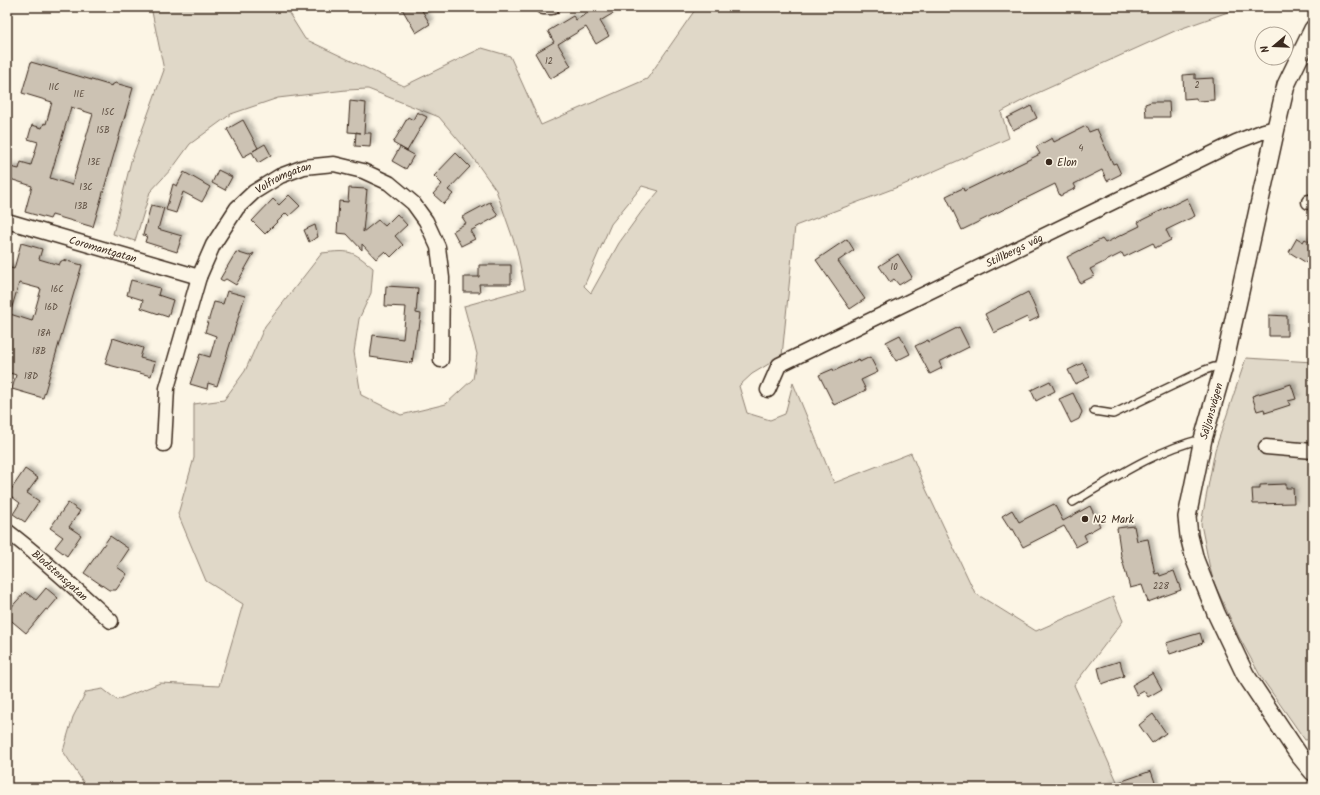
<svg xmlns="http://www.w3.org/2000/svg" width="1320" height="795" font-family="Kalam,sans-serif">
<defs>
<filter id="shadow"><feDropShadow dx="3.5" dy="-3.5" stdDeviation="2" flood-color="#0004"/></filter>
</defs>
<rect width="100%" height="100%" fill="#fcf5e5"/>
<filter id="ink" filterUnits="userSpaceOnUse"><feTurbulence type="fractalNoise" baseFrequency=".025" numOctaves="2"/><feDisplacementMap in="SourceGraphic" scale="8" xChannelSelector="R" yChannelSelector="G"/><feConvolveMatrix kernelMatrix="1 2 1 2 8 2 1 2 1" color-interpolation-filters="sRGB"/></filter>
<g filter="url(#ink)">
<path fill="#e0d8c8" stroke="#8e8173" fill-rule="evenodd" d="M151 7H285L305 39 404 86 482 48 510 56 541 125 647 79 697 7H1242L1177 30 1033 95 1001 112 1009 138 903 185 795 226 782 356 752 374 739 386 747 413 770 420 785 414 793 383 834 483 911 453 925 487 975 593 1036 631 1113 597 1123 621 1074 685 1120 788H87L63 751 73 717 86 692 103 689 117 700 160 683 219 686 243 604 206 581 178 514 194 458V404L224 400 245 371 265 326 322 253C350 250 352 250 373 268L371 293 359 319 354 352 361 395 401 415 446 404 473 379 477 354 464 306 525 289 517 250 496 190 471 155 439 117 368 89 346 90 278 98 231 114 190 144 174 166 150 192 135 241 113 234 131 161 164 70ZM642 186 659 191 642 211 619 243 591 293 584 286 611 224Z
M1246 358 1313 362V739L1305 740 1261 677 1239 637 1214 583 1209 564 1201 524 1215 450Z"/>
<path fill="#ccc2b3" stroke="#3b2a1e" fill-rule="evenodd" filter="url(#shadow)" d="M401 7H420L430 24 416 33Z
M598 7H624L600 21 609 36 596 44 586 27 558 44 571 66 550 79 535 53 554 42 548 31 573 16 576 20Z
M31 62 112 86 113 84H114L115 83 133 88 93 227 52 215 50 219 25 212 32 186 7 178 10 167 19 169 21 162 31 165 38 142 28 139 32 125 42 128 44 123 46 124 52 102 22 93ZM71 107 93 114 72 185 50 178Z
M1195 74V79L1213 78 1214 100 1197 101 1196 98 1184 99 1183 75Z
M350 101 366 103 364 133H371L370 147 355 146 356 132 361 133 348 132Z
M1151 102H1169L1170 117H1146L1145 104Z
M1031 106 1037 118 1013 130 1007 118Z
M417 112 427 117 407 151 393 143 408 117 413 120Z
M243 120 258 148 253 151 265 144 271 155 258 163 252 152 243 157 227 129Z
M1086 126 1089 132 1097 129 1113 164 1116 163 1121 174 1107 181 1102 170 1074 184 1076 188 1060 196 1055 184 962 230 946 196 963 188 964 191 1024 162 1040 154 1036 147 1052 138 1054 142Z
M400 147 414 155 406 169 392 161Z
M456 153 470 167 448 190 453 194 444 204 433 194 442 184 434 176Z
M218 170 232 177 225 190 212 183Z
M184 172 210 187 202 202 183 192 176 213 166 210 173 184 177 186Z
M349 188 366 189V190L367 189 363 232 378 220 385 226 397 214 407 225 395 236 403 245 391 257 385 251 376 259 362 244V250L347 234 337 233 339 201 348 202Z
M289 195 300 206 289 216 286 213 265 234 252 221 273 199 279 205Z
M1187 198 1195 216 1166 230 1171 240 1155 248 1153 243 1124 257 1122 253 1090 269 1094 276 1080 283 1067 257 1102 239 1105 243 1140 226 1138 222Z
M490 202 498 216 470 231 475 239 461 246 453 231 466 223 462 217Z
M151 205 164 208 158 229 182 236 177 252 145 242 147 236 143 235Z
M315 225 318 237 309 242 304 230Z
M1297 238 1303 242 1305 239 1313 244V267L1289 252Z
M847 239 854 250 838 261 865 299 850 309 816 260Z
M21 243 42 249 39 259 59 265 61 261H63V260L82 265 43 398 12 389 16 375 7 372V267L14 269ZM19 283 41 289 32 321 10 314Z
M236 252 249 256 254 253 236 285 226 279 223 281 220 279Z
M898 254 912 277 899 285 894 279 890 282 879 266Z
M479 265H511V284H479L480 292H464V277H479Z
M131 280 160 288 158 295 173 300 168 317 141 308 143 300 127 295Z
M386 286 418 288 416 313 421 314 419 329H417L412 363 370 357 373 335 403 339 406 307 385 306Z
M227 291 245 296 217 386 208 383 207 389 190 384 200 354 210 357 216 336 205 332 214 302 223 304Z
M1028 292 1039 317 1029 322 1027 317 994 333 985 314Z
M1269 315 1287 316V336H1269Z
M959 327 969 347 939 362 942 368 930 374 915 346 928 340 929 342Z
M900 335 910 354 896 361 886 342Z
M113 338 143 348 140 358 155 362 151 376 105 364Z
M870 357 878 372 861 380 866 390 834 405 819 375 833 369 834 371 859 359 860 362Z
M1083 363 1090 377 1075 384 1068 370Z
M1050 381 1055 391 1036 401 1031 390Z
M1291 384 1296 399 1288 401 1290 405 1265 413 1264 409 1257 411 1252 396Z
M1073 393 1082 412 1079 419 1071 423 1059 399Z
M25 469 38 478 27 493 39 501 25 522 13 514 20 503 8 494Z
M1286 484V488H1293L1294 503 1253 504 1252 489H1260V485Z
M68 503 80 511 69 527 81 535 67 556 55 547 63 537 50 528Z
M1054 504 1063 521 1090 506 1100 526 1084 535 1087 541 1076 547 1064 526 1023 547 1013 529 1011 530 1002 516 1012 510 1019 522Z
M1134 526 1137 541 1148 539 1155 574 1159 573 1160 576 1174 571 1181 590 1148 602 1142 585 1130 588 1121 556 1117 528Z
M110 536 129 549 117 567 127 574 116 590H109L84 573Z
M46 588 58 598 48 610 46 609 26 633 7 617V612L25 592 36 600Z
M1200 633 1203 643 1170 654 1166 643Z
M1120 661 1124 676 1102 684 1098 668Z
M1153 673 1162 689 1148 697 1144 691 1137 695 1132 685Z
M1153 714 1166 733 1152 743 1139 725Z
M1151 771 1157 788H1108V786Z"/>
<g fill="none" stroke-linecap="round" stroke-linejoin="round">
<defs>
<path id="service" d="M1094 411 1113 414 1205 370 1214 367 1223 369
M1073 502C1114 478 1156 450 1202 439"/>
<g id="minor">
<path d="M543 7H552"/>
<path d="M1309 202H1313"/>
<path id="s1" d="M7 221 199 277"/>
<path id="s2" d="M768 390 779 365 1236 142 1264 131 1276 128"/>
<path id="s3" d="M164 444 167 388 199 277 213 245 237 208 254 192 280 176 304 167 334 164 363 171 389 183 413 203 426 221 438 247 442 278 441 360"/>
<path d="M1266 447 1313 451"/>
<path id="s4" d="M7 531C44 559 77 590 111 621"/>
</g>
<path id="tertiary" d="M1313 29 1286 85 1276 128 1223 369 1203 439 1187 517 1189 536 1195 560 1216 613 1245 674 1299 755 1313 772"/>
</defs>
<use href="#service" stroke="#3b2a1e" stroke-width="10"/>
<use href="#minor" stroke="#3b2a1e" stroke-width="17"/>
<use href="#tertiary" stroke="#3b2a1e" stroke-width="20"/>
<use href="#service" stroke="#fcf5e5" stroke-width="7"/>
<use href="#minor" stroke="#fcf5e5" stroke-width="14"/>
<use href="#tertiary" stroke="#fcf5e5" stroke-width="17"/>
</g>
</g>
<g fill="#3b2a1e" stroke="#fcf5e5" stroke-width="1.5">
<circle cx="1049" cy="162" r="4"/>
<circle cx="1085" cy="519" r="4"/>
</g>
<g text-anchor="middle" stroke-width="3.5" stroke-linejoin="round" paint-order="stroke">
<g font-size="9" fill="#5f5043">
<text x="549" y="64">12</text>
<text x="1197" y="88">2</text>
<text x="54" y="90">11C</text>
<text x="79" y="97">11E</text>
<text x="108" y="115">15C</text>
<text x="103" y="133">15B</text>
<text x="1081" y="151">4</text>
<text x="94" y="165">13E</text>
<text x="86" y="190">13C</text>
<text x="81" y="209">13B</text>
<text x="894" y="270">10</text>
<text x="57" y="292">16C</text>
<text x="51" y="310">16D</text>
<text x="44" y="336">18A</text>
<text x="39" y="354">18B</text>
<text x="31" y="379">18D</text>
<text x="1161" y="589">228</text>
</g>
<g font-size="11" fill="#3b2a1e" stroke="#fcf5e5" text-anchor="start">
<text x="1057" y="166">Elon</text>
<text x="1093" y="523">N2 Mark</text>
</g>
<g font-size="11" fill="#3b2a1e" stroke="#fcf5e5">
<text dy="4" stroke="none"><textPath href="#s3" startOffset="307">Volframgatan</textPath></text>
<text dy="4" stroke="none"><textPath href="#s1" startOffset="100">Coromantgatan</textPath></text>
<text dy="4" stroke="none"><textPath href="#s2" startOffset="289">Stillbergs väg</textPath></text>
<text transform="translate(1211 411) rotate(-74)" y="4">Säljansvägen</text>
<text dy="4" stroke="none"><textPath href="#s4" startOffset="69">Blodstensgatan</textPath></text>
</g>
</g>
<rect width="1320" height="795" fill="none" stroke="#fcf5e5" stroke-width="24"/>
<rect x="12" y="12" width="1296" height="771" fill="none" stroke="#3b2a1e" stroke-width="1.5" filter="url(#ink)"/>
<g transform="translate(1274 46) rotate(251)"><circle r="19" fill="#fcf5e5" stroke="#afa495"/>
<path d="M0-3L7 15L0 10L-7 15Z" fill="#3b2a1e"/>
<text y="-6" font-size="11" font-weight="bold" text-anchor="middle" fill="#3b2a1e">N</text>
</g>
</svg>
